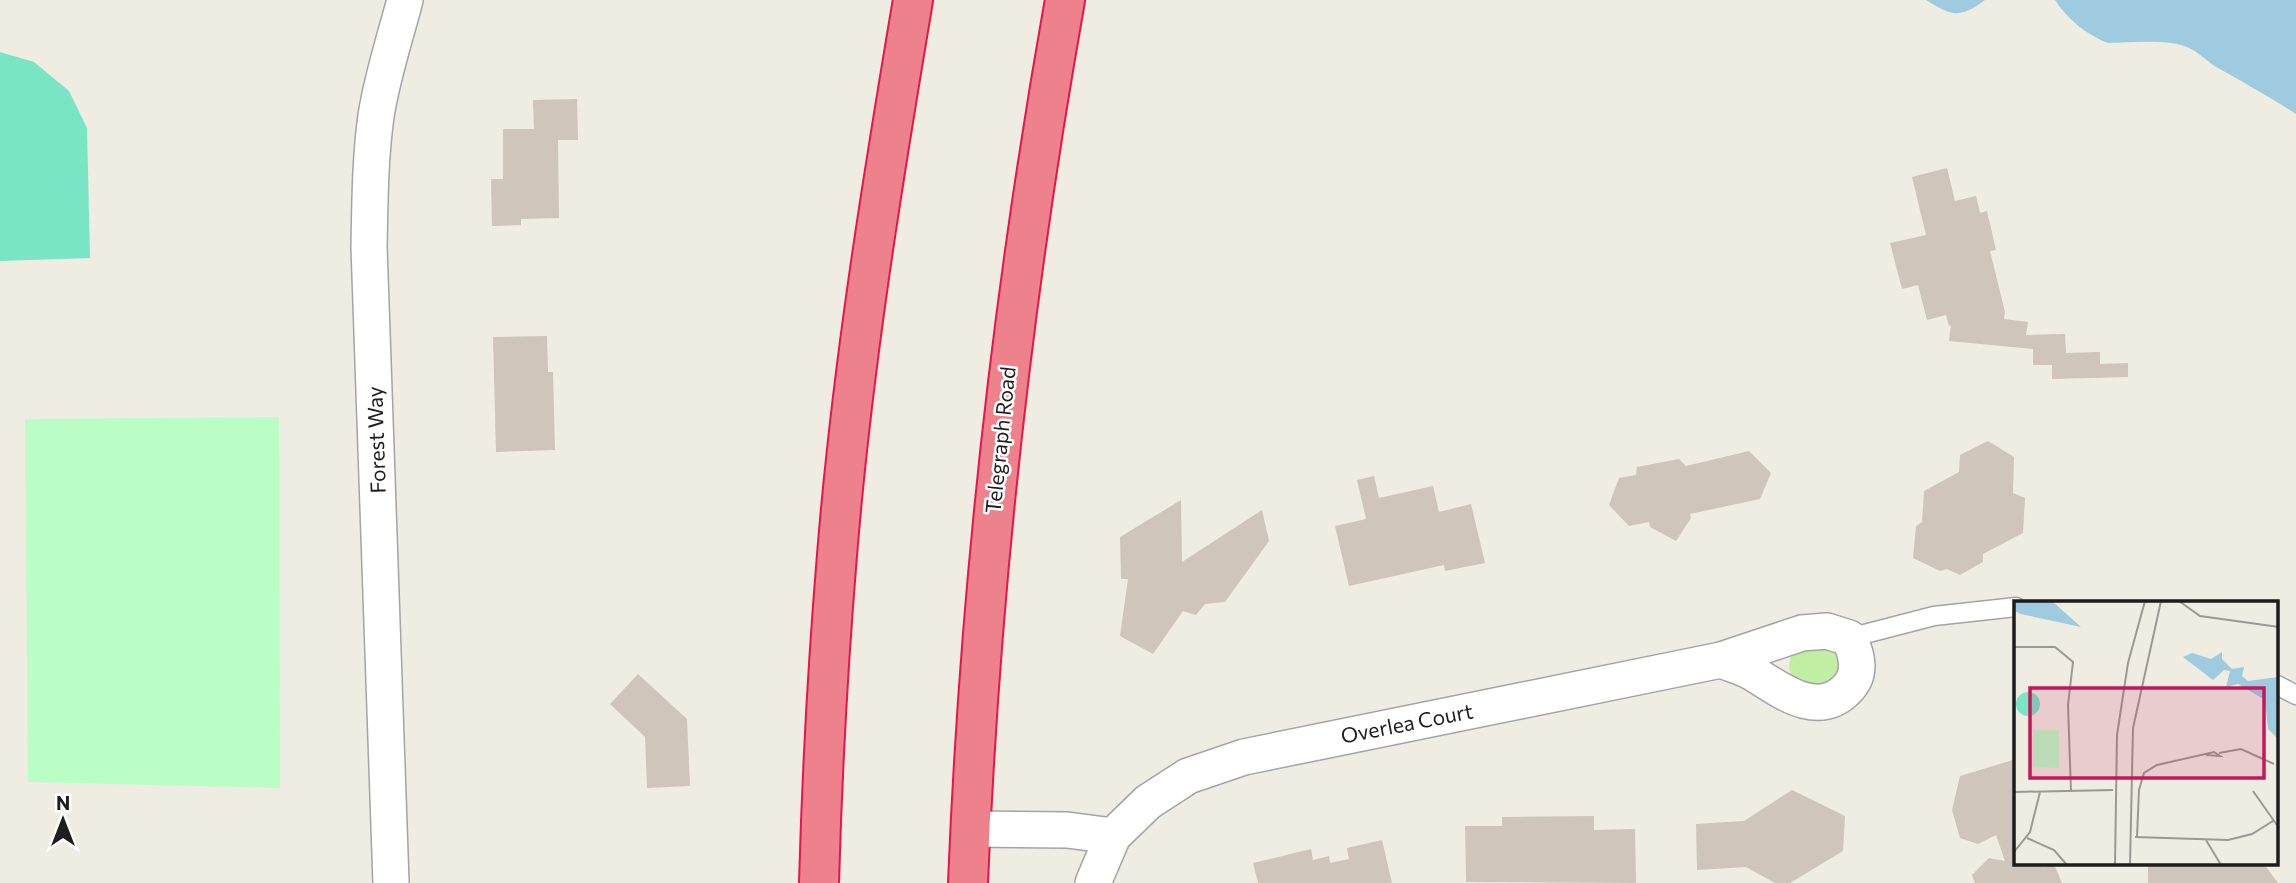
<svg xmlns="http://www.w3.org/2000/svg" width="2296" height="883" font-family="Commissioner,sans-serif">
<rect width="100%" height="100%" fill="#efece2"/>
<path fill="#c0eea3" d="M1804 645 1839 651 1840 675 1816 688 1792 678C1786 662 1790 653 1804 645Z"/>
<path fill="#bafec6" d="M279 417 280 788 28 782 25 419Z"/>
<path fill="#79e5c5" d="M0 52 34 62 69 91 87 128 90 258 0 261Z"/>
<path fill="#9ecbe0" d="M1926 0H1985C1959 19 1952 16 1926 0Z
M2055 0H2296V114C2270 97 2243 82 2216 67 2205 60 2197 50 2184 46 2163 39 2130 43 2108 43 2087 35 2067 19 2055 0Z"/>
<path fill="#cfc5ba" d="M577 99 578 140H558L559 218 521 219V225L492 226 491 179H503V129H534L533 100Z
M1947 168 1955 201 1976 196 1980 213 1987 211 1996 250 1990 251 2005 312 2004 319 2028 322 2026 335 2065 334 2066 353 2100 352V364L2128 363V377L2052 379V365H2033V349L1949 341 1951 325 1949 326 1946 315 1927 320 1918 285 1902 289 1890 243 1926 235 1912 177Z
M547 336 548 372H553L555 450 496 452 493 337Z
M1988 441 2014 457 2013 493 2025 498 2023 533 1983 554V562L1960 575 1947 569 1940 571 1913 558 1916 526 1922 522 1924 491 1959 472 1960 455Z
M1749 451 1771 473 1760 499 1690 514 1691 518 1676 541 1650 527 1649 522 1629 526 1609 505 1619 478 1636 475 1637 467 1679 459 1686 466Z
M1374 476 1379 498 1433 486 1439 512 1471 504 1485 563 1445 571 1444 565 1349 586 1335 526 1366 519 1357 480Z
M1181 500 1182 562 1262 510 1269 541 1225 602 1205 604 1196 615 1183 611 1153 654 1120 636 1128 579H1121L1120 537Z
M638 674 687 719 690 786 647 788 645 737 610 704Z
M2016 759V864H2043V867L2054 864 2062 883H1975L1972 875 1989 858 2005 861 1996 835 1978 844 1960 838 1952 810 1960 776Z
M1792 790 1845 816 1843 851 1790 883H1775L1746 867 1697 870 1696 824 1744 821Z
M1594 816V830L1635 829 1636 883 1466 882 1465 826H1502V817Z
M1382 840 1392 883H1258L1253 863 1311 849 1313 860 1329 856 1330 863 1349 859 1347 848Z
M2148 864H2264L2278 883H2148Z"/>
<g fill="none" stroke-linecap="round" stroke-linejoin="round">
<defs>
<path id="lane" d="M1849 638 1934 616 2016 607
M2277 685 2296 695"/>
<path id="street" d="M970 829 1067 830 1113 836
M391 883 369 246C370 202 370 159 376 116 382 77 395 38 405 0
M1093 883 1113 836 1148 802 1188 776 1244 757 1721 660 1802 633 1827 631 1849 638C1857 654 1862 673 1848 688 1819 719 1783 692 1756 675 1746 668 1733 665 1721 660"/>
<path id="highway" d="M819 883C822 774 828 664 837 555 852 369 882 184 913 0
M968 883C980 586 1013 292 1065 0"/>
</defs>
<use href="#lane" stroke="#a4a4a4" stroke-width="21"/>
<use href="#street" stroke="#a4a4a4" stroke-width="38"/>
<use href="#highway" stroke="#e61649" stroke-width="42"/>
<use href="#lane" stroke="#fff" stroke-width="18"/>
<use href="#street" stroke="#fff" stroke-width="35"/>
<use href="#highway" stroke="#ed828c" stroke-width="38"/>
</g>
<g text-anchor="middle" stroke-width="5" stroke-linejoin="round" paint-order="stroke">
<g font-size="21" fill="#1d1d1d" stroke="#fff">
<text transform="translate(377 440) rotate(-92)" y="7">Forest Way</text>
<text transform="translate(1001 440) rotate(-84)" y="7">Telegraph Road</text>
<text transform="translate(1407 724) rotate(-11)" y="7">Overlea Court</text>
</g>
</g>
<g transform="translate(2014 601)">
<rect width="264" height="264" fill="#efece2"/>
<path d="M19 129H45V167L19 166Z" fill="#bafec6"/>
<path d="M2 103a12 12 0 1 1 24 0a12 12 0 1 1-24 0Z" fill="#79e5c5"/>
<path d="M0 0H38L67 26 7 13 0 10ZM208 51V58L218 68 230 66 228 75 234 80 264 76V138L254 128 251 99 224 83 212 86 216 70 210 69 199 79 169 56 178 52 197 58Z" fill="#9ecbe0"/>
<path fill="none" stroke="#9b9993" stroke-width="2" d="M165 0 186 15 265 26M0 46H41L59 61 54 104 57 190M205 152 227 148 260 163M239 190 265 227M0 191 99 189M121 236 214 239 238 233 259 220M123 236 125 189 130 172 143 164 200 151 206 155 192 154M13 237 40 249 53 264M192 239 207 264M0 251 16 231 26 191M101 264 103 134 114 62 131 0M116 264 119 127 147 0"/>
<path fill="#c2185b" fill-opacity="0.15" stroke="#c2185b" stroke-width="3.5" d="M16 87H250V177H16Z"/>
<rect width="264" height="264" fill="none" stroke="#1d1d1d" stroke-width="3.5"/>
</g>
<g transform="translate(63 820)" stroke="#ffffff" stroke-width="5" paint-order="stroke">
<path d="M0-5L12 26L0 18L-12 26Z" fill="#1d1d1d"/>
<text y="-10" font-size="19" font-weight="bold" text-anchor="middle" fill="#1d1d1d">N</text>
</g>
</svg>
